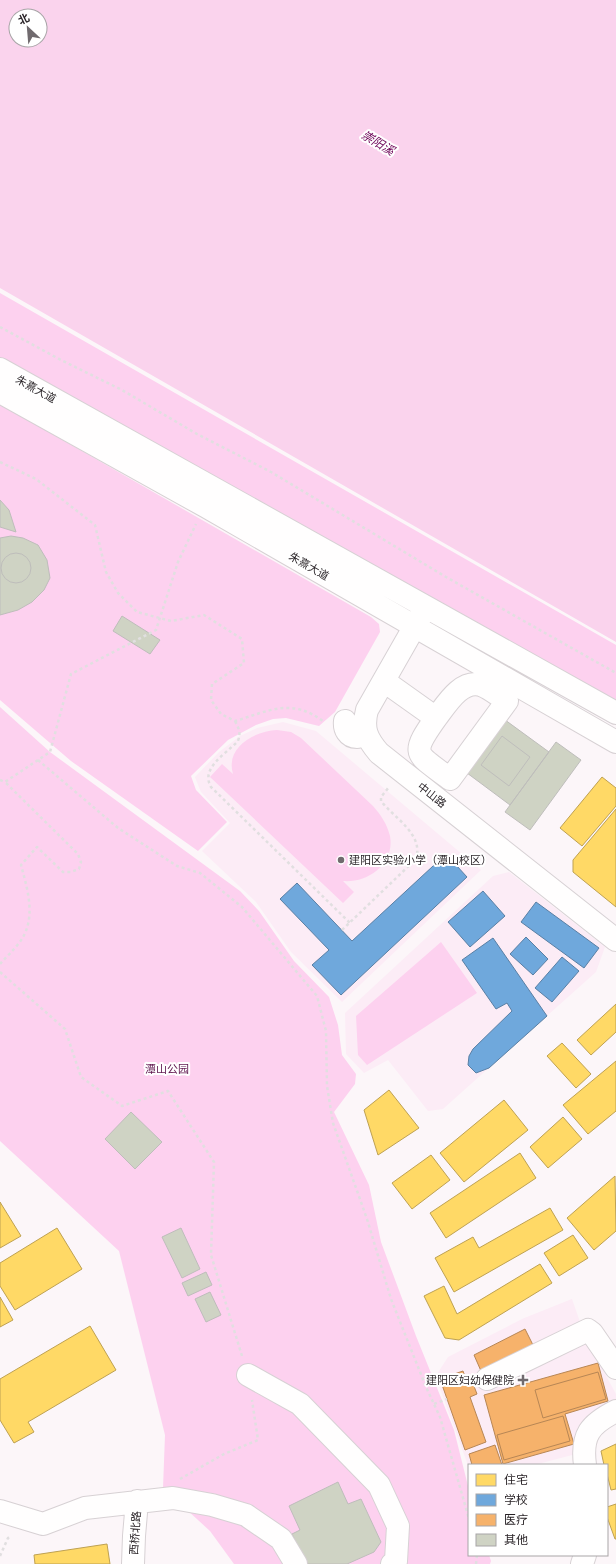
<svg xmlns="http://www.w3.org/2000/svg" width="616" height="1564" font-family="'Source Sans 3','Noto Sans SC',sans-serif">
<rect width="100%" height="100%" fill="#fcf6f9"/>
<path fill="#fcecf6" d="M283 722 316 731 481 870 342 1002 291 952 256 902 202 851 230 823 201 792 195 777 219 752 240 736 257 728Z
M509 872 605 947 596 972 443 1109 428 1111 388 1060 364 1073 346 1054 345 1013 493 876Z
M572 1299 586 1339 616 1394V1402L576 1454 534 1465H469V1468L439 1386 437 1374 448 1357 522 1319Z"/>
<path fill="#fdd1ef" d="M0 293 616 645V705L0 358Z
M0 404 371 617 379 624 380 632 335 712 319 726 286 718 273 719 256 725 228 740 191 776 196 790 227 822 198 851 71 761 0 700Z
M0 707 50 752 240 891 259 911 294 961 329 997 338 1025 342 1055 356 1074 355 1084 334 1112 369 1185 381 1242 416 1336 454 1430 469 1490V1555H489L491 1561 490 1564H234L210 1531 163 1488 165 1435 119 1251 0 1141Z
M277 730 291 732 301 738 373 806C381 815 387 824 390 836 395 864 368 883 343 881L354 892 343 903 210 777 222 764 233 774C225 747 255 731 277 730Z
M441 942 477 993 367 1065 358 1055 356 1016Z"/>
<path fill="#fad3ed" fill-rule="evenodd" d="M0 0H616V642L0 288ZM16 16H40V40H16Z"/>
<path fill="#ffd966" stroke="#bea152" d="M602 777 616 788V806L582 846 560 828Z
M616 809V907L573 872V860Z
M616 1004V1032L591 1055 577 1040Z
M562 1043 591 1074 576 1088 547 1056Z
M616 1061V1111L588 1134 563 1105Z
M389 1090 419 1128 378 1155 364 1110Z
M504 1100 528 1130 464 1182 440 1153Z
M563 1117 582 1139 548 1168 530 1147Z
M520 1153 536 1178 446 1238 430 1213Z
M431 1155 450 1180 412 1209 392 1183Z
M615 1176 616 1231 594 1250 567 1218Z
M0 1202 21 1236 0 1248Z
M550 1208 563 1230 454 1292 435 1258 473 1237 479 1248Z
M57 1228 82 1269 15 1310 0 1286V1263Z
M573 1235 588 1258 559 1276 544 1253Z
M540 1264 552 1283 459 1340 445 1338 424 1296 444 1286 457 1314Z
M0 1297 13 1320 0 1327Z
M90 1326 116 1370 28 1422 34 1432 14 1443 0 1420V1379Z
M616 1444V1489L611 1490 607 1474V1465H604L601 1451Z
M616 1504V1539H615L607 1517V1507Z
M107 1544 110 1564H35L34 1555Z"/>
<path fill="#6fa8dc" stroke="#597fa4" d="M446 854 467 877 341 995 312 965 329 950 280 899 297 883 352 941Z
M483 891 505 916 470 947 448 922Z
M536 902 599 948 584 968 521 922Z
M526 937 548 959 533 975 510 954Z
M493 938 547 1016 489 1068 476 1073 468 1065 469 1056 473 1049 512 1011 507 1003 496 1009 462 960Z
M562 957 579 971 552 1002 535 988Z"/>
<path fill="#f6b26b" stroke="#b78655" d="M525 1329 533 1345 481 1371 474 1355Z
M598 1363 608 1401 565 1414 574 1444 503 1464 484 1395Z
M463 1371 467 1382 472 1381 477 1394 470 1397 486 1442 465 1450 440 1379Z
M598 1372 606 1399 543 1418 535 1390Z
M563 1416 570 1441 504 1460 497 1435Z
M495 1445 502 1465H472L469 1454Z"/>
<path fill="#cfd3c4" stroke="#bebdbb" d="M0 500 9 510 16 532 0 527Z
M11 536 23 538 38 545 47 560 50 578 44 590 32 602 18 610 0 615V538Z
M1 568a15 15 0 1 1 30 0a15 15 0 1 1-30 0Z
M122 616 160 640 150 654 113 631Z
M501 717 549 752 510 805 463 770Z
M502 736 530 757 509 786 481 765Z
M556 742 581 760 530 830 505 812Z
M131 1112 162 1142 135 1169 105 1139Z
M181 1228 200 1269 182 1278 162 1237Z
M206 1272 212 1285 188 1296 182 1283Z
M210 1292 221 1315 206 1322 195 1299Z
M338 1482 348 1504 361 1499 381 1542 374 1552 347 1564H306L292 1534 300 1530 289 1506Z"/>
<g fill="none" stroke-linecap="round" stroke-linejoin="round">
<defs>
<path id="minor" d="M424 610 367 710C362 729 367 739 379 753L616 940
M384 681 436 718C409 756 416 753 450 779L507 701C499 696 490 688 481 685 461 679 446 705 436 718
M345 721C344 729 348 737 357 737L363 730 364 721
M248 1375 300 1404 379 1485 398 1526 396 1561 392 1564
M487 1379 588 1330 592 1333 616 1368
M585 1465C581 1435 590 1424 616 1411
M0 1511 43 1524 85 1508 173 1498 212 1505 246 1515 281 1539 296 1564
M133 1564 134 1536 137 1501
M582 1564 585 1555"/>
<path id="highway" d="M0 369 616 713
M0 392 205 506 616 742"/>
</defs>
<use href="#minor" stroke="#d7d1d4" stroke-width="24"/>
<use href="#highway" stroke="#d7d1d4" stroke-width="24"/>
<path stroke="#e1dfe0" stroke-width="2.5" stroke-dasharray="3 3" stroke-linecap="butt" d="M0 327 61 360 122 390 197 434 271 472 446 577 616 673
M0 462 36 479 95 525 106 572 118 593 137 612 171 621 204 615 242 639 244 663 212 684 211 700 221 714 235 721C269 711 292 697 324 722
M235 721C239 729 241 732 238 741 226 754 200 768 211 787L350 923
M38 760 118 828 177 866 200 873 242 907 317 996 326 1031 327 1086 333 1123 367 1219 391 1299 426 1387 440 1417 469 1519
M0 780 5 782 50 752 71 674 156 630 178 562 196 524
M342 930 416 859C424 834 394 818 381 801V797L389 787
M0 964C6 957 13 951 19 943 37 920 28 891 21 865L37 847 63 872H71L79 869 81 862 78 854 5 782
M0 972 65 1029 81 1077 122 1106 168 1091 214 1162 211 1255 242 1356
M434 1404 447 1399
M180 1479 224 1454 258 1440 252 1400
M0 1556 8 1538 11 1537
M476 1564 477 1555"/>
<use href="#minor" stroke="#fffefe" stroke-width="22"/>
<use href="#highway" stroke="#fffefe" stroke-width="22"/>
</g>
<g fill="#706a6e" stroke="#fff" stroke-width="1.5">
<circle cx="341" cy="860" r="4"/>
<path d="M521 1374h4v4h4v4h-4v4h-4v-4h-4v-4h4z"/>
</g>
<g text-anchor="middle" stroke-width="4" stroke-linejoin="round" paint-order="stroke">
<g font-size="11" fill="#251f23" stroke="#fff">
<text transform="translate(36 389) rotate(29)" y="4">朱熹大道</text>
<text transform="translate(309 566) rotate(30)" y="4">朱熹大道</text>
<text transform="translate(432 795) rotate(38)" y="4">中山路</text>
<text transform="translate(135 1533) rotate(-86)" y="4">西桥北路</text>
</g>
<g font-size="11" fill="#251f23" stroke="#fff" text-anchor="start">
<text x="349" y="864">建阳区实验小学（潭山校区）</text>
<text x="514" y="1384" text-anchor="end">建阳区妇幼保健院</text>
</g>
<g font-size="11" fill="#5e154e" stroke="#fff">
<text x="167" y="1073">潭山公园</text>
</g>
<g font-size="12" font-style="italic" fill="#6f075a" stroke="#fff">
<text transform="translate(378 143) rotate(31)" y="4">崇阳溪</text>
</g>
</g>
<rect x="468" y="1464" width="140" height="92" fill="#ffffff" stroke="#a8a5a7"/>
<rect x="476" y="1474" width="20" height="12" fill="#ffd966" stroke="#a8a5a7"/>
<text x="504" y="1484" font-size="12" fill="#251f23">住宅</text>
<rect x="476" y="1494" width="20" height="12" fill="#6fa8dc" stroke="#a8a5a7"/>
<text x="504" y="1504" font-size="12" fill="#251f23">学校</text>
<rect x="476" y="1514" width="20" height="12" fill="#f6b26b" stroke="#a8a5a7"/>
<text x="504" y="1524" font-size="12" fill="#251f23">医疗</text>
<rect x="476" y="1534" width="20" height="12" fill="#cfd3c4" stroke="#a8a5a7"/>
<text x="504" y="1544" font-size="12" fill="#251f23">其他</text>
<g transform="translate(28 28) rotate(334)"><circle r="19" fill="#ffffff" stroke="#a8a5a7"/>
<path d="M0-3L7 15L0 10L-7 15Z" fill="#706a6e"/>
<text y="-6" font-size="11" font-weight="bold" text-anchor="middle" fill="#251f23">北</text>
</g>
</svg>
